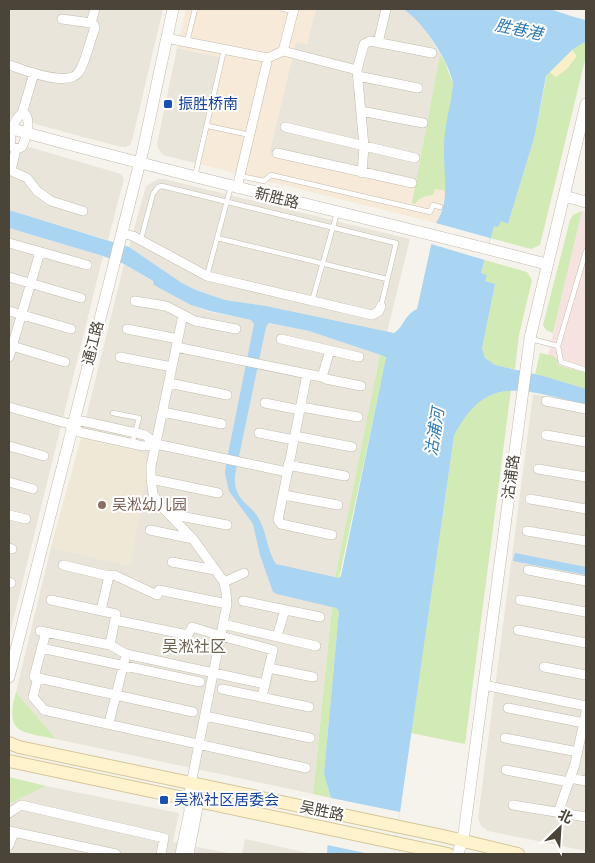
<svg xmlns="http://www.w3.org/2000/svg" width="595" height="863" font-family="'Roboto Condensed','Noto Sans SC',sans-serif">
<rect width="100%" height="100%" fill="#f6f3ec"/>
<path fill="#eae5da" d="M9 9H163L132 141 130 145 126 147H121L9 117Z
M316 9H403L411 13 422 24 440 54 415 187 269 155 296 41 307 44Z
M177 48 220 57 195 163 163 155 158 148 157 144Z
M9 141 121 174 124 179 108 240 9 210Z
M158 179H164L410 239 387 332 266 306 225 300 196 290 182 283 129 247 146 186Z
M9 228 103 256 9 637Z
M124 264 191 305 210 312 309 331 380 354 335 577 313 794 56 739 16 692 51 547 131 566 139 451 81 438Z
M533 394 586 404V851L488 831 481 826 478 818Z
M46 786 179 813 173 842 233 854H9V804Z
M245 839 308 853 307 854H242Z"/>
<path fill="#f7ead8" d="M186 9H316L307 44 296 42 269 155 415 187 412 203H415L419 198 426 196 433 195 435 189 446 191 440 217 436 223 195 163 220 57 177 48Z"/>
<path fill="#efe8d6" d="M81 438 139 451 144 455 148 463 131 566 51 547Z"/>
<path fill="#f6e3e0" d="M582 211 586 212V389L543 376Z"/>
<path fill="#d2eab5" d="M583 43H586V56L540 245 531 249 490 238 494 225 501 221 508 224 535 135 547 74 572 50Z
M440 54 444 60 453 84 444 148 446 191 435 189 433 195C425 196 420 197 415 204L412 203Z
M582 211 553 333 546 330 543 325 570 220 573 215Z
M485 260 527 272 532 280 519 335 515 369C502 367 484 366 482 349L495 284 485 281 481 273Z
M540 353 554 356 558 361 557 365 586 373V389L535 374Z
M380 354 384 355 386 360 339 578 335 577Z
M511 390 465 744 411 733 454 436C467 409 480 394 511 390Z
M332 607 336 608 339 611 324 774 331 798 313 794Z
M16 692 56 739C21 732 4 734 16 692Z
M9 777 46 786 9 804Z"/>
<path fill="#f9efc9" d="M572 50 577 56 567 69 556 77 549 72Z"/>
<path fill="#a9d4f2" fill-rule="evenodd" d="M403 9H550L574 17 586 20V43H583L572 50 546 76 535 135 508 224 501 221 498 227 494 226 481 273 487 275 485 281 495 284 482 349 485 358 495 365 543 376 586 389V404C527 392 487 370 454 436L394 854H327L331 798 324 774 339 611 336 608 277 594 273 592 260 555 253 524 229 491 225 473 226 464 254 324 251 320 210 311 191 305 154 285 153 281 124 264 103 256 9 228V210L129 247 182 283 196 290 225 300 266 306 394 333C405 326 403 316 417 309L436 223C451 200 443 174 444 148 444 132 448 115 451 99 451 94 453 88 453 84 450 62 421 19 403 9ZM269 323 309 331 384 356 386 358 341 576 339 578 276 564C267 551 267 533 259 519 249 501 233 501 235 475L266 327Z
M515 553 586 567V575L513 561Z"/>
<path fill="#f6f3ec" d="M436 223 490 238 485 260 431 244Z
M331 798 400 812 394 854H370L327 845Z"/>
<g fill="none" stroke-linecap="round" stroke-linejoin="round">
<defs>
<path id="service" d="M283 9 294 11
M187 42 195 9
M208 126 250 135
M195 176 224 50
M240 176 264 181 271 175 430 212 433 205 440 207
M217 238 387 279
M141 239 153 194 158 187 162 186 396 243 381 306
M586 251 558 346 561 362 586 370
M207 276 231 186
M312 301 337 213
M531 339 558 346
M113 413 139 418 132 444"/>
<path id="minor" d="M91 23 95 9
M166 38 268 58 283 51 294 9
M378 43 386 9
M283 51 357 70
M9 65C24 70 68 88 79 72 86 61 90 40 95 28L94 25 91 23 62 19
M358 76 418 88
M361 111 423 123
M22 114 26 115C31 124 26 138 22 147L16 149 11 146C9 137 13 119 22 114Z
M22 114 34 73
M285 127 415 158
M277 153 412 183
M9 170 27 178 37 191 51 201 83 211
M11 170 16 149
M362 173 364 146 357 70 364 44 370 41 432 53
M237 188 268 58
M121 233 133 236 207 276 372 315 379 311 381 306
M9 243 87 265
M9 277 81 298
M135 301 166 306 195 321 236 329
M9 311 71 329
M127 329 178 339
M281 339 359 357
M9 345 65 362
M176 347 322 377 326 379 361 386
M9 357 40 252
M120 357 172 367
M307 374 278 520 281 524 332 535
M322 377 330 350
M169 383 227 395
M546 401 586 409
M265 403 300 410
M9 407 73 425 79 432 143 446 156 444 287 472
M301 407 358 417
M163 412 222 424
M73 425 82 421 145 435 156 444
M259 433 294 440
M546 435 586 442
M295 436 352 447
M9 446 44 456
M288 465 345 476
M538 469 586 477
M151 479 218 493
M9 482 33 489
M284 495 338 505
M530 499 586 509
M169 514 227 525
M9 515 26 519
M150 530 193 539
M527 531 586 541
M9 548 12 549
M172 562 215 570
M63 565 109 576 114 575 157 595 159 590 227 604
M528 570 586 581
M9 582 11 583
M224 582 244 573
M51 600 116 614 110 645
M520 600 586 612
M243 601 320 617
M101 610 109 576
M115 620 188 635 192 627 221 636 273 650 262 697
M223 624 316 646
M518 630 586 643
M40 631 110 645 126 654 265 684
M46 632 34 677 193 712
M277 636 285 610
M41 648 200 682
M544 667 586 675
M269 668 313 677
M38 677 33 697 44 710 306 768
M484 685 586 706
M222 689 309 707
M508 708 584 723
M205 716 310 738
M109 723 125 659
M505 738 578 752
M506 770 569 782
M570 778 586 781
M513 805 586 817
M9 813 21 805 164 838 161 854
M558 813 575 764 586 712
M9 831 116 854
M9 845 14 833
M180 854 189 811 188 799 227 604 226 592 224 582 193 539 160 505 153 494 151 479V466L183 315
M189 854 199 802 191 783"/>
<path id="tertiary" d="M9 128C187 178 368 217 546 264
M564 196 586 202
M9 677 143 150 173 9
M458 854 464 833 530 338 586 104"/>
<path id="secondary" d="M9 743 19 747 443 836 518 854
M9 761 448 854"/>
</defs>
<use href="#service" stroke="#c2bbae" stroke-width="5.5"/>
<use href="#minor" stroke="#c2bbae" stroke-width="10"/>
<use href="#tertiary" stroke="#c2bbae" stroke-width="12"/>
<use href="#secondary" stroke="#d6c79b" stroke-width="14"/>
<use href="#service" stroke="#fff" stroke-width="4.5"/>
<use href="#minor" stroke="#fff" stroke-width="9"/>
<use href="#tertiary" stroke="#fff" stroke-width="11"/>
<use href="#secondary" stroke="#fff3cd" stroke-width="12"/>
</g>
<g fill="#1a4fb4" stroke="#fff" stroke-width="2">
<rect x="163" y="99" width="10" height="10" rx="2.5"/>
<rect x="159" y="795" width="10" height="10" rx="2.5"/>
</g>
<circle fill="#8d6e63" stroke="#fff" stroke-width="2" cx="102" cy="505" r="5"/>
<g text-anchor="middle" stroke-width="4" stroke-linejoin="round" paint-order="stroke">
<g font-size="15" fill="#164399" stroke="#fff" text-anchor="start">
<text x="178" y="109">振胜桥南</text>
<text x="174" y="805">吴淞社区居委会</text>
</g>
<g font-size="15" fill="#4b4439" stroke="#fff">
<text transform="translate(277 198) rotate(14)" y="5">新胜路</text>
<text transform="translate(93 343) rotate(-76)" y="5">通江路</text>
<text transform="translate(511 477) rotate(-82)" y="5">沽浦路</text>
<text transform="translate(322 811) rotate(12)" y="5">吴胜路</text>
</g>
<g font-size="15" fill="#785e54" stroke="#fff" text-anchor="start">
<text x="112" y="510">吴淞幼儿园</text>
</g>
<g font-size="16" font-style="italic" fill="#2e7ab2" stroke="#fff">
<text transform="translate(519 29) rotate(12)" y="6">胜巷港</text>
<text transform="translate(434 432) rotate(-81)" y="6">沽浦河</text>
</g>
<g font-size="16" fill="#6e6250" stroke="#fff">
<text x="194" y="652">吴淞社区</text>
</g>
</g>
<rect width="595" height="863" fill="none" stroke="#4b4439" stroke-width="20"/>
<g transform="translate(560 828) rotate(25)" stroke="#ffffff" stroke-width="4" paint-order="stroke">
<path d="M0-4L9 19L0 12L-9 19Z" fill="#4b4439"/>
<text y="-8" font-size="14" font-weight="bold" text-anchor="middle" fill="#4b4439">北</text>
</g>
</svg>
